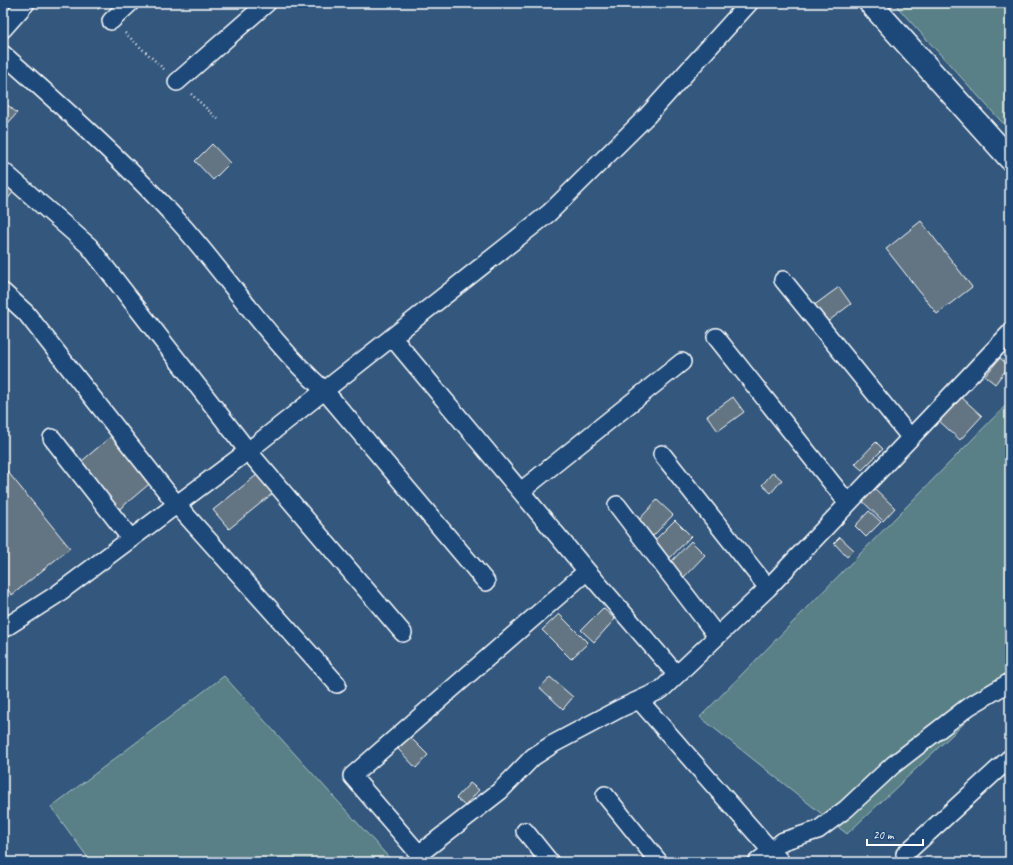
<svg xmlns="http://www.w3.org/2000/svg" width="1013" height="865" font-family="Caveat,sans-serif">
<rect width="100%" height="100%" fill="#33577d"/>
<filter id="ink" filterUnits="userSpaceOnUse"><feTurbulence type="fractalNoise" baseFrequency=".025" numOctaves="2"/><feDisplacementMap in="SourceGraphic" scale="8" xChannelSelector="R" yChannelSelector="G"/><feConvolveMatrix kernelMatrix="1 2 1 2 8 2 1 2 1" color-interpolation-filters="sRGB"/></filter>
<g filter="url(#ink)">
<path fill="#588086" stroke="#acc0c2" d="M895 3H1010V131L899 9Z
M1010 401V680L847 834 700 717Z
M224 676 393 862H91L51 807Z"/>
<path fill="#637483" stroke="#fff" d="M3 101 17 113 3 129Z
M212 144 230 163 213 180 195 161Z
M3 183 14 191 3 205Z
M921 221 972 287 937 314 886 249Z
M839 287 851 304 826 323 813 306Z
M1000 358 1009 366 995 384 985 376Z
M959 395 982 416 960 440 937 419Z
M733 397 744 412 718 431 707 416Z
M115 433 154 480 115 513 76 466Z
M876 442 883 449 862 470 855 464Z
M3 466 70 548 12 595 3 584Z
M263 470 278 489 229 529 213 510Z
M773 472 782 480 771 493 762 485Z
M871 485 895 508 883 521 859 498Z
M657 500 673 515 653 536 637 522Z
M869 511 881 522 866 537 855 526Z
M675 520 691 536 670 558 653 542Z
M840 537 854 550 847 557 834 543Z
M691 541 705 555 684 577 670 563Z
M603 608 615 619 594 642 581 630Z
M559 614 588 643 571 659 542 630Z
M550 677 573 697 563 709 540 688Z
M410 737 428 755 416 768 398 749Z
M470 783 479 790 465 806 456 798Z"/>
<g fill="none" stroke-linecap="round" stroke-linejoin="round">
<defs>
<path id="street" d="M111 21 130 3
M3 29 26 3
M3 54C64 108 125 162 180 223 229 278 269 341 324 390L486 582
M177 82 267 3
M3 171 89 246 248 451 403 633
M783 280 910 437
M3 292 26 313 177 505 337 684
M392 337 587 571 677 675
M716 337 847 502
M52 438 131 539
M662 454 768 588
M521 491 682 362
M617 505 717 636
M587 571 352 776 419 854 500 791 533 757 553 744 621 708 661 690 768 588 1010 333
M3 629 56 595 248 451 549 213 647 116 749 3
M639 700 781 862
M605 795 659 862
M525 831 550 862
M905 854 1010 758
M757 862 783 841 818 830 846 809 893 765 968 707 1010 682"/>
<path id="secondary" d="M870 3 1010 159"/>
</defs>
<use href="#street" stroke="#fff" stroke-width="20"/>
<use href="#secondary" stroke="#fff" stroke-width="25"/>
<path stroke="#fff" stroke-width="2.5" stroke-dasharray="1 3" stroke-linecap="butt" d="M92 3 99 9
M125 33 165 70
M191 94 218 119"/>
<use href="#street" stroke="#1f4a7a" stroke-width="17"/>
<use href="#secondary" stroke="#1f4a7a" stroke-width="22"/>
</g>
</g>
<rect width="1013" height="865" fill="none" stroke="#1f4a7a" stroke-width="16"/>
<rect x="8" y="8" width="997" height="849" fill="none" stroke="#fff" stroke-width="1.5" filter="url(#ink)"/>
<path d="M867 839v6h56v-6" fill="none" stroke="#ffffff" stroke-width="2"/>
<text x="873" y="839" font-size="12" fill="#ffffff" stroke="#1f4a7a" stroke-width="3" paint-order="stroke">20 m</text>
</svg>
